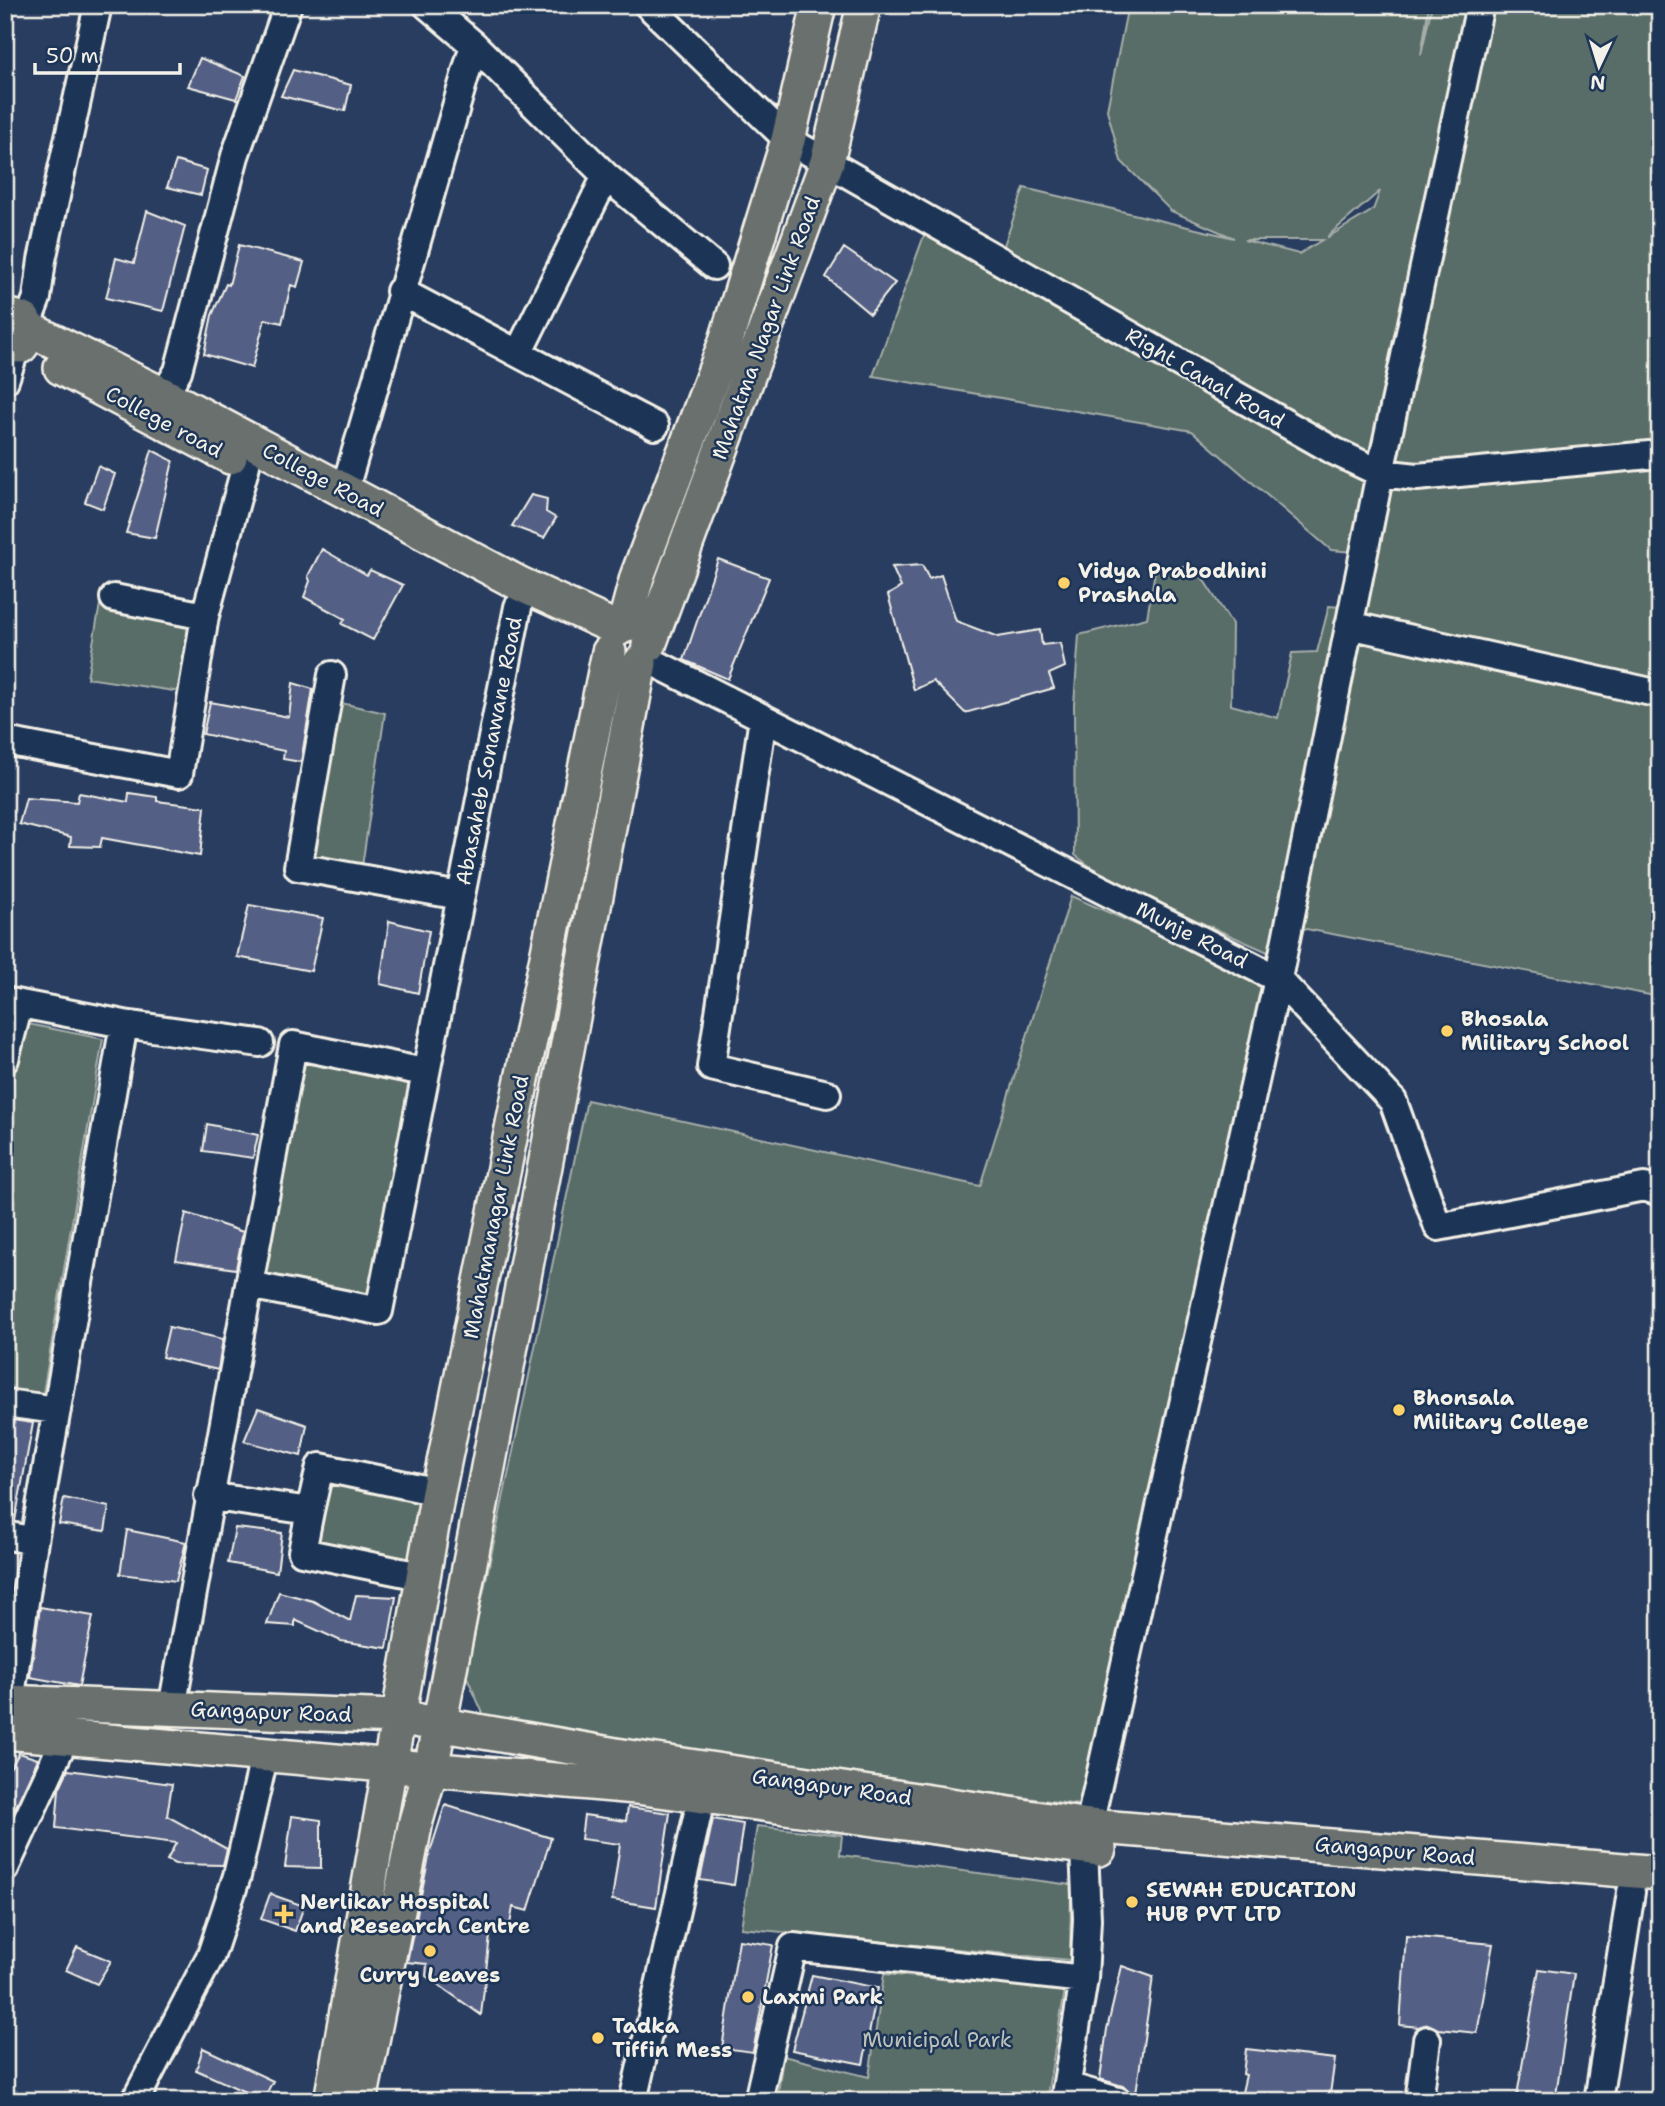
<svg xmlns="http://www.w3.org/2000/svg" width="1665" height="2106" font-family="'Shantell Sans',sans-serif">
<rect width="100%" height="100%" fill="#283d60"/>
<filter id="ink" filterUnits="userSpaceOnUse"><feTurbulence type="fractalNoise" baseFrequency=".0143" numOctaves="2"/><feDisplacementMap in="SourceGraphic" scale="14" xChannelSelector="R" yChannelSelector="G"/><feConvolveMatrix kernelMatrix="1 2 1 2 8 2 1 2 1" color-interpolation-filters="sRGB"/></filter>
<g filter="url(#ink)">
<path fill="#586c67" stroke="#a6aea8" stroke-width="2" fill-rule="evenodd" d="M1128 5H1429L1421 55 1432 5H1614L1660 16V997L1301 928 1270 953 1112 883 1075 855 1074 705 1079 635 1147 618 1156 565 1196 568 1232 624 1231 705 1278 718 1292 653 1317 652 1329 606 1367 609 1376 554 1331 550 1192 431 873 376 926 230 996 268 1024 188 1234 238 1171 211 1121 161 1107 110ZM1380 191 1373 210 1328 237V236ZM1244 240H1322L1299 254Z
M100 604 193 624 181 692 87 678Z
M337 702 385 713 362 866 311 858Z
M1071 896 1270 983 1079 1805 549 1733 485 1718 466 1675 587 1100 980 1186Z
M28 1024 103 1039 43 1393 5 1389V1109Z
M303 1063 411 1083 368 1296 261 1276Z
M331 1483 425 1504 414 1563 318 1545Z
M757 1826 842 1835 840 1855 1071 1885 1070 1960 741 1928Z
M884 1974 1065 1990 1046 2101H777L783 2056 869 2077Z"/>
<path fill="#525e85" stroke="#f4f1e8" stroke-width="2" d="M200 58 245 76 236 99 188 86Z
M293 70 351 85 345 111 281 96Z
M176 161 207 170 201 195 167 187Z
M147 211 185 226 163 311 106 298 116 258 134 263Z
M239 245 304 262 297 287 291 285 282 323 265 319 252 368 204 354 212 315 226 284 229 285Z
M844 248 895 283 870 314 826 277Z
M152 450 173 461 155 538 126 533Z
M98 466 115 474 103 509 85 502Z
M531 495 547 499 546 512 556 518 544 538 512 526Z
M322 549 367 575 370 570 403 585 373 640 342 624 345 619 304 597 310 581 308 576Z
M718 559 769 578 728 679 684 660Z
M922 565 929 579 941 575 956 621 998 637 1040 630 1042 645 1060 643 1065 667 1049 674 1054 688 965 713 933 681 914 690 888 595 901 587 892 567Z
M293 683 313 689 301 762 283 759 284 751 203 734 210 702 289 717Z
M79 793 128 802 129 793 157 797V801L205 807 200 856 102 838 100 847 70 846 71 837 19 824 26 798 77 802Z
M249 905 323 918 311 971 237 957Z
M389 921 429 931 418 993 380 984Z
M207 1124 258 1135 253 1158 203 1151Z
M186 1213 243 1232 236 1269 176 1260Z
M169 1327 223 1339 218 1370 162 1357Z
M258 1408 307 1425 301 1456 244 1441Z
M5 1419 33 1423 15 1521 5 1520Z
M64 1498 109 1507 105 1531 59 1524Z
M235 1528 282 1533 277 1572 228 1563Z
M127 1530 186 1542 176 1581 120 1574Z
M279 1592 313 1601 350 1621 356 1595 396 1597 387 1648 341 1641 295 1620V1626L267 1624Z
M40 1607 93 1616 79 1686 30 1677Z
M19 1753 38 1759 14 1810 5 1806V1764L11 1767Z
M68 1770 172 1784 167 1816 227 1849 223 1865 175 1864 167 1860 176 1843 56 1828 59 1789Z
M445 1805 551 1838 528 1911 513 1907 509 1930 491 1927 481 2015 426 1976 427 1964 407 1962 430 1852Z
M628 1807 670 1813 656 1907 612 1900 620 1844 581 1839 584 1815 626 1821Z
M292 1816 321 1820V1868L285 1867Z
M713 1819 743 1824 734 1885 700 1880Z
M270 1894 304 1906 295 1931 261 1919Z
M1406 1936 1493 1944 1477 2033 1438 2029 1428 2024 1419 2027 1400 2025Z
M739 1940 773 1945 753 2052 722 2048Z
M77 1947 111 1961 97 1984 66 1970Z
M1122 1966 1153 1977 1135 2100 1123 2086 1100 2079 1107 2029Z
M1539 1969 1574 1974 1555 2101H1516Z
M812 1975 878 1988 863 2064 792 2050Z
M203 2048 273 2081 263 2100 196 2070Z
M1246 2049 1335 2059 1329 2101H1240L1246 2075 1243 2074Z"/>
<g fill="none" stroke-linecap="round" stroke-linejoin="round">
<defs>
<path id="minor" d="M648 5 788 140 1334 451 1380 473 1417 477 1660 454
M474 45 606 176 714 266
M400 291 655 426
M27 324 37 298 42 260 98 5
M519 352 606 176
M5 380 16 348
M164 395 178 371 235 156 288 5
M344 492 474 45 427 5
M114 598 205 616
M1349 625 1660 694
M645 658 1278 979 1393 1101 1438 1227 1644 1187 1660 1192
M332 675 298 867 460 896
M763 718 711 1067 827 1094
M5 741 179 774 205 616 246 465
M5 1001 124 1024 34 1541 10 1702
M124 1024 260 1043
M5 1059 19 1005
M249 1285 293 1045 424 1072
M5 1403 57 1410
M208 1496 310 1511 320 1467 438 1492
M310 1511 302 1552 425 1577
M5 1535 34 1541
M172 1708 249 1285 379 1311 518 607
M5 1868 66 1736
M1067 2086 1118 2101
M135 2101 211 1955 237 1876 265 1753
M633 2101 702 1795
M758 2101 793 1947 1084 1979
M1064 2101 1084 1979 1087 1919 1084 1848 1278 979 1380 473 1480 5
M1419 2101 1427 2040
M1598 2101 1631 1892"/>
<path id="major" d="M5 320 14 317 24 320 30 334 21 346 5 345
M29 329 164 395 520 584 618 629
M61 368 230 457
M624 626 637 577 725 344 788 140 819 5
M649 645 827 162 864 5
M5 1702 397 1717 616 1755 1089 1826 1660 1873
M5 1732 636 1787 1099 1849
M331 2101 438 1492 609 652
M360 2101 416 1821 431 1769 640 663"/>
</defs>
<use href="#minor" stroke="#f4f1e8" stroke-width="32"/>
<use href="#major" stroke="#f4f1e8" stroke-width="38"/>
<use href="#minor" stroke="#1d3557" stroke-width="26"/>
<use href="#major" stroke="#6b706d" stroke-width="33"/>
</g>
</g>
<g fill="#ffd166" stroke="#1d3557" stroke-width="2.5">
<circle cx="1064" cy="583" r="7"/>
<circle cx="1447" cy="1031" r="7"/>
<circle cx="1399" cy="1410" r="7"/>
<circle cx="1132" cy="1902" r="7"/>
<path d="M280.5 1903.5h7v7h7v7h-7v7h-7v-7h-7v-7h7z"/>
<circle cx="430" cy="1951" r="7"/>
<circle cx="748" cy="1997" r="7"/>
<circle cx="598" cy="2038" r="7"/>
</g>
<g text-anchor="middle" stroke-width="5" stroke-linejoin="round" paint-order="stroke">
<g font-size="21" fill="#f4f1e8" stroke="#1d3557">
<text transform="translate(766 328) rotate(-70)" y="7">Mahatma Nagar Link Road</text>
<text transform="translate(1205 378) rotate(30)" y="7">Right Canal Road</text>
<text transform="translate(164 422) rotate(28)" y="7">College road</text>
<text transform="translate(323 480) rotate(28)" y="7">College Road</text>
<text transform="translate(489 751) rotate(-79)" y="7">Abasaheb Sonawane Road</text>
<text transform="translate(1192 935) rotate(27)" y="7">Munje Road</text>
<text transform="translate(496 1207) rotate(-79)" y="7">Mahatmanagar Link Road</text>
<text transform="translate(271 1712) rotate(2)" y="7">Gangapur Road</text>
<text transform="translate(832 1787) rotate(8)" y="7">Gangapur Road</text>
<text transform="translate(1395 1851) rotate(5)" y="7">Gangapur Road</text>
</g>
<g font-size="21" font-weight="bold" fill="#f4f1e8" stroke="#1d3557" text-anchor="start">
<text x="1078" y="578">Vidya Prabodhini<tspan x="1078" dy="24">Prashala</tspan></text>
<text x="1461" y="1026">Bhosala<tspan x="1461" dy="24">Military School</tspan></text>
<text x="1413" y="1405">Bhonsala<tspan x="1413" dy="24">Military College</tspan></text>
<text x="1146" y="1897">SEWAH EDUCATION<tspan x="1146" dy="24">HUB PVT LTD</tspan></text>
<text x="300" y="1909">Nerlikar Hospital<tspan x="300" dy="24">and Research Centre</tspan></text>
<text x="430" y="1982" text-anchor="middle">Curry Leaves</text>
<text x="762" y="2004">Laxmi Park</text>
<text x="612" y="2033">Tadka<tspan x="612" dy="24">Tiffin Mess</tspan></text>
</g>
<g font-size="21" fill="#bdc2bb" stroke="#1d3557">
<text x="937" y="2047">Municipal Park</text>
</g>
</g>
<rect width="1665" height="2106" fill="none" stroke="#1d3557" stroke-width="28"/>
<rect x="14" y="14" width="1637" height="2078" fill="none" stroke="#f4f1e8" stroke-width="2.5" filter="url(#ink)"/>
<g transform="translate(1599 66) rotate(184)" stroke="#1d3557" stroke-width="5" paint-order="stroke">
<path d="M0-5L12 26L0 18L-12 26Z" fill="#f4f1e8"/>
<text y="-10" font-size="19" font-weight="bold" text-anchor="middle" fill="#f4f1e8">N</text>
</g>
<path d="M35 63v10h145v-10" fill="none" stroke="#f4f1e8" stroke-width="3.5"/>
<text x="46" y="63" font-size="21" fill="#f4f1e8" stroke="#1d3557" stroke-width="5" paint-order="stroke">50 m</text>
</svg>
